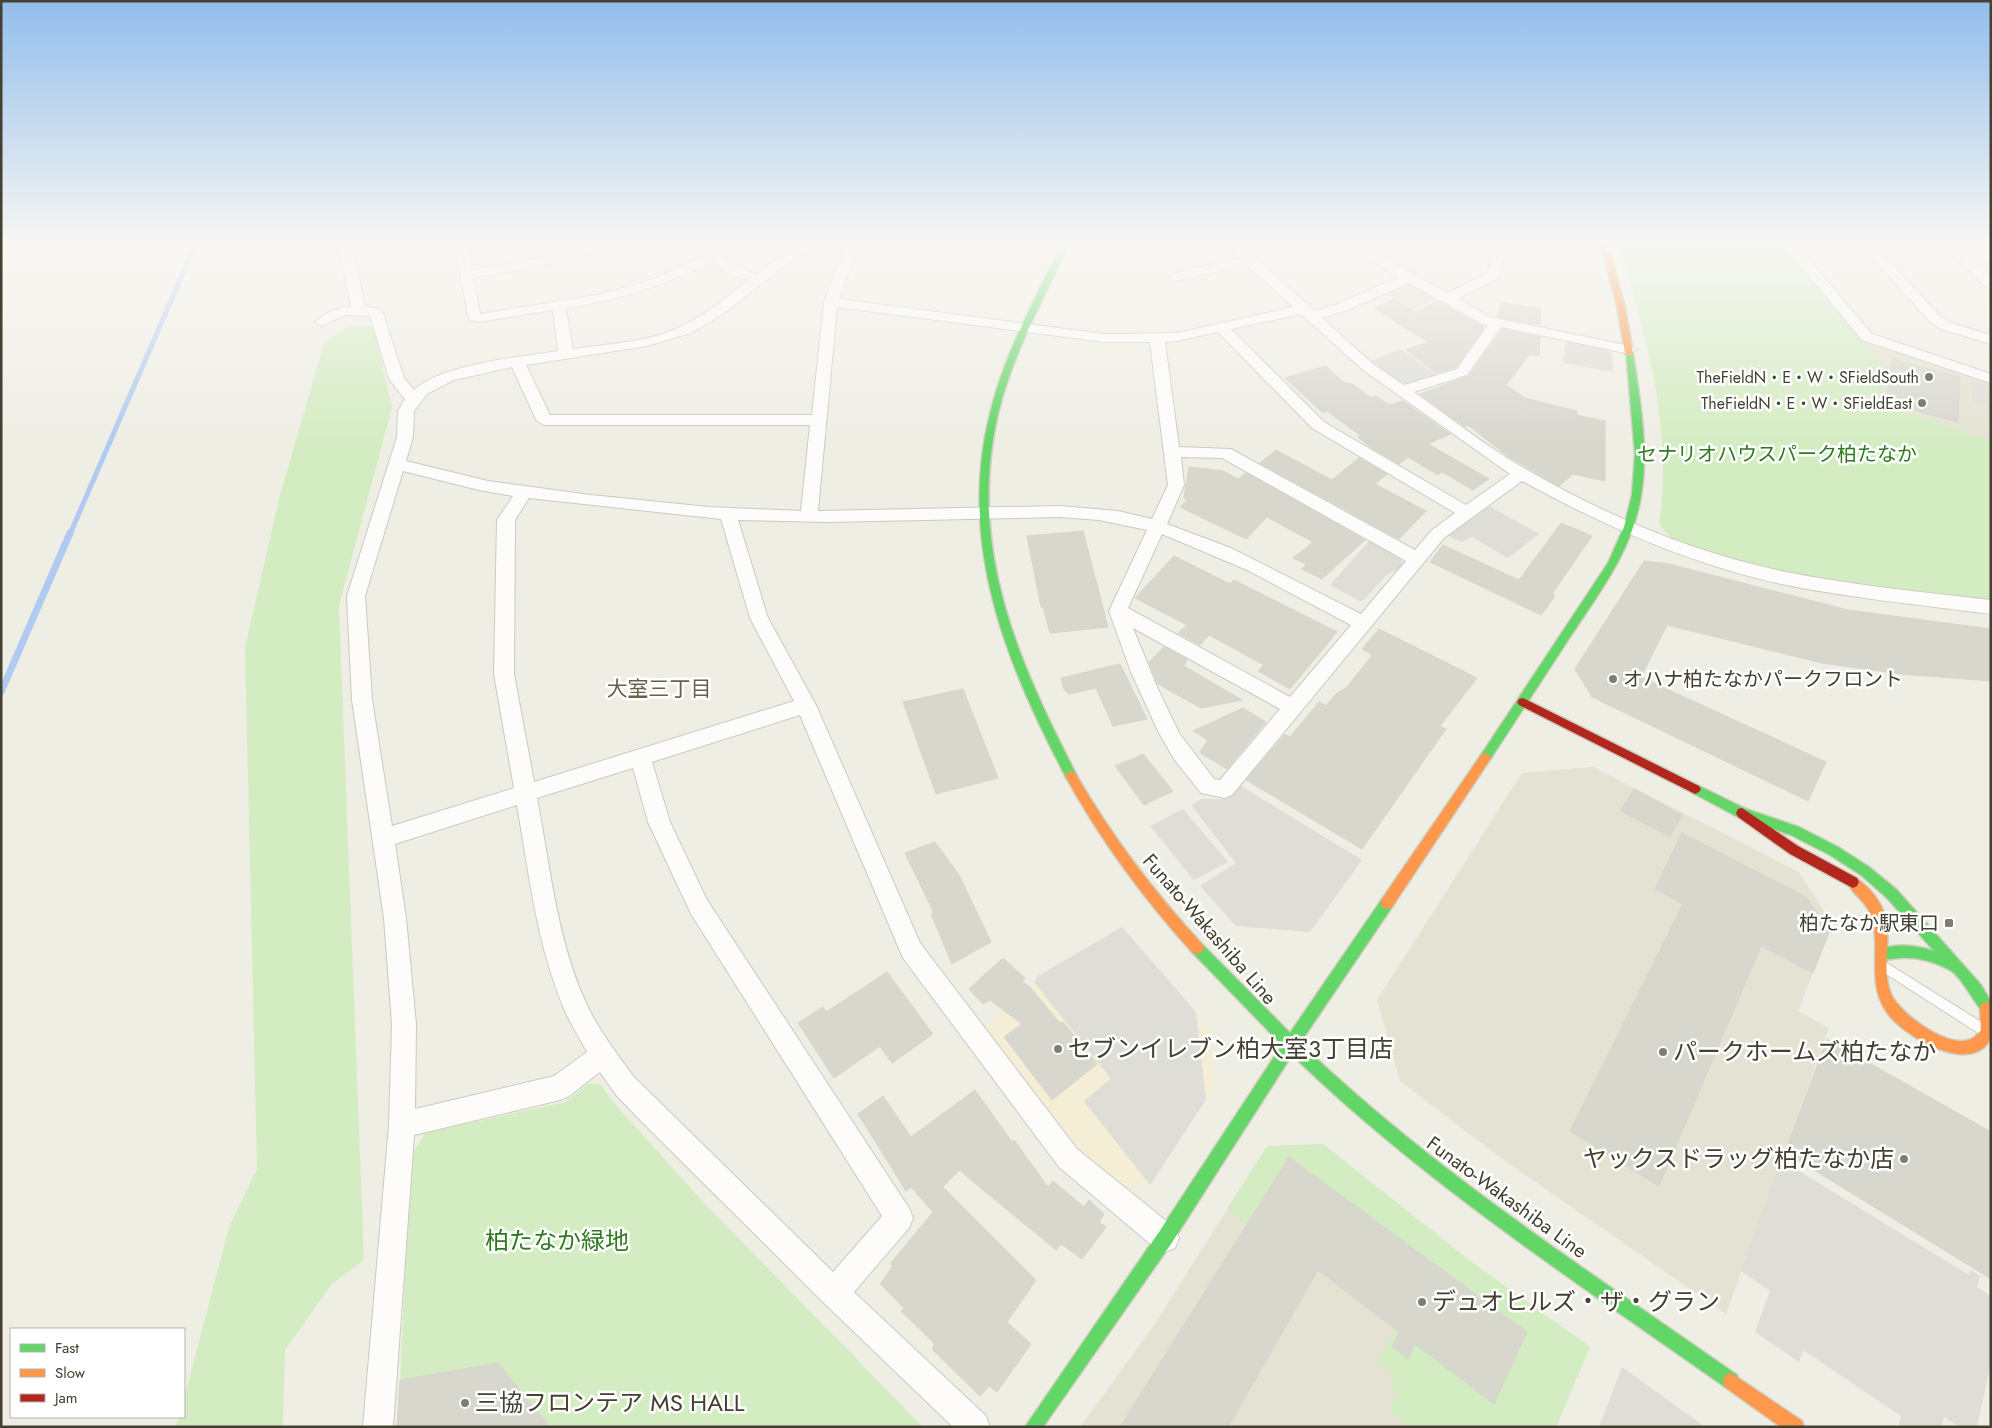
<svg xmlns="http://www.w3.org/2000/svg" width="1992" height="1428" font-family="Jost,'Noto Sans JP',sans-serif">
<rect width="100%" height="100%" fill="#efeee5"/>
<path fill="#e4e2d2" d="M1862 341 1991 383V441L1877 402Z
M1593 767 1799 872 1832 924 1798 1011 1829 1028 1726 1314 1501 1158 1400 1081 1377 1000 1522 773Z
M1323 1144 1474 1264 1590 1347 1556 1427H1080L1155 1324 1267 1146Z"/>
<path fill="#f4eed6" d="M1122 927 1209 1028 1216 1091 1206 1100 1150 1185 1125 1186 1080 1150 986 1029 1038 976Z"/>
<path fill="#d4ecc2" d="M1619 243H1782L1886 371 1877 402 1991 441V602L1812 578 1780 571 1731 559 1672 539 1659 524C1674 429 1645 334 1619 243Z
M373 326 392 407 339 606 364 1260 332 1284 285 1350 283 1427H176L179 1417H184V1399L229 1227 257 1169 245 648 279 499 324 343 347 327Z
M588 1084H600L615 1104 706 1205 923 1427H550L498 1363 400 1380 411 1156 425 1133 565 1102Z
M1323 1144 1474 1264 1590 1347 1556 1427H1410L1389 1410 1397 1392 1389 1385 1394 1375 1378 1362 1395 1329 1399 1332 1392 1346 1408 1358 1415 1344 1494 1404 1527 1332 1248 1224 1228 1208 1267 1146Z"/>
<path fill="#deddd6" d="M1410 282 1432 295 1431 296 1436 299 1413 309 1385 293Z
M1566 340 1602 347 1612 354 1613 372 1563 363Z
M1401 349 1436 374 1407 384 1399 383 1370 361Z
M1972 379 1991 385V421L1987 417V405L1972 401Z
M1489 506 1539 534 1508 558 1472 537 1461 542 1448 536Z
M1370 540 1399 555 1403 563 1397 570 1386 575 1364 600 1360 601 1330 585Z
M1241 786 1362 860 1310 932 1236 926 1200 886 1236 863 1191 805 1202 799H1223Z
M1183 809 1228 862 1194 880 1150 826Z
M1122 927 1196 1012 1206 1100 1150 1185 1084 1101 1111 1079 1034 982 1038 976Z
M1781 1160 1969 1275 1970 1270 1980 1276 1977 1287 1991 1296V1363L1977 1427H1960L1944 1417 1941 1427H1898L1901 1416 1803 1350 1799 1362 1755 1332 1770 1291 1741 1271Z
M1622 1367 1705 1427H1599Z"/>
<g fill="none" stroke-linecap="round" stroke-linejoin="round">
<path stroke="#b1caf1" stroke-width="5" d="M70 534 196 243"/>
<path stroke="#b1caf1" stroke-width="7" d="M1 692 70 533"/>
</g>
<path fill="#d8d7ce" stroke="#d7d5cb" d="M1394 299 1415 312 1437 301 1484 327 1456 367 1436 373 1406 350 1428 342 1374 308Z
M1501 302 1541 309 1540 325 1498 317Z
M1502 329 1540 337 1539 356 1530 354 1506 385 1525 398 1577 411 1576 415 1605 421V481L1573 474 1559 486 1506 455 1468 425 1465 427 1420 394 1469 376Z
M1892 359 1960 377 1958 422 1886 403Z
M1326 366 1343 382 1354 385 1371 398 1376 396 1389 405 1403 401 1450 434 1428 444 1489 479 1473 490 1442 472 1438 475 1408 457 1399 464 1372 448 1358 437 1361 436 1327 411 1323 413 1285 378Z
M1276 450 1332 480 1359 458 1387 474 1375 484 1426 511 1399 539 1260 463Z
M1189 467 1223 471 1238 479 1246 473 1365 540 1322 579 1302 569 1306 564 1293 558 1313 542 1267 517 1246 539 1180 507 1187 500 1184 498Z
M1561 523 1592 536 1552 594 1555 596 1541 615 1430 562 1443 545 1519 580Z
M1083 531 1108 627 1050 633 1043 607H1041L1027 536Z
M1174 556 1230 584 1234 580 1337 632 1290 689 1258 671 1264 665 1209 635 1200 645 1178 633 1187 625 1135 598Z
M1644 561 1669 564 1848 610 1991 629V681L1901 674 1822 663 1667 625 1641 677 1826 762 1808 801 1592 697 1575 669Z
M1379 629 1477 678 1440 726 1446 729 1362 849 1246 780 1285 734 1290 737 1319 702 1326 706 1336 694 1346 688 1371 657V654L1362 649Z
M1164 647 1187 660 1184 666 1242 700 1201 708 1158 684 1149 662Z
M1120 664 1147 719 1113 726 1096 688 1069 694 1064 689 1061 678Z
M963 689 998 778 936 794 903 702Z
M1243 708 1266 722 1227 769 1202 754 1200 751 1208 740 1193 731Z
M1143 754 1173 791 1144 805 1115 766Z
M1634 789 1682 815 1670 837 1621 811Z
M1682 833 1806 897 1830 930 1813 973 1761 946 1659 1186 1570 1131 1683 904 1655 889Z
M935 842 959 875 991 942 952 964 931 914 934 913 905 853Z
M1003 958 1025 978 1022 982 1029 986 1060 1023 1063 1022 1097 1064 1052 1100 1004 1037 1022 1024 990 1000 983 1004 969 989Z
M887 972 933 1034 892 1063 880 1046 834 1078 798 1023 823 1007 826 1012Z
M1827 1039 1991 1132V1279L1785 1152Z
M975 1090 1012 1142 1014 1140 1048 1187 1053 1181 1084 1207 1089 1200 1104 1214 1099 1222 1106 1227 1082 1259 1061 1244 1056 1250 959 1170 943 1187 1036 1280 1007 1322 1031 1344 997 1392 989 1386 980 1396 932 1349 935 1344 901 1311 904 1308 880 1284 893 1266 890 1264 933 1212 911 1187 906 1191 858 1114 883 1096 911 1137Z
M1289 1157 1527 1332 1494 1404 1415 1344 1408 1359 1392 1346 1399 1332 1318 1270 1228 1427H1120Z
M498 1363 550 1427H397L400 1380Z"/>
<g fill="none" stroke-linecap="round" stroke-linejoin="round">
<defs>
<path id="lane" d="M1887 963 1986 1025 1988 1029 1986 1033 1982 1035 1978 1033 1883 972 1881 968 1883 964Z"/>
<path id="street" d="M338 243H352L365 306 381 310 383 313 404 378 414 390C442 364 520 357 558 351L553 310 479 322 469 320 454 243H467L472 270 540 258 600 243H622L620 246 540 266 473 278 480 314 602 294 656 278 705 256 690 243H704L739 268 757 274C777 258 795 243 822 243L788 263 723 314 691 333 647 346 526 365 550 415H812L824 302 847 243H860L839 299 1104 334 1177 333 1293 307 1247 265 1176 281 1169 277 1171 274 1240 258 1225 243H1238L1315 311 1338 304 1399 277 1342 243H1357L1448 293 1487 273 1497 243H1509L1498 278 1458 299 1490 317 1630 346 1637 350 1630 354 1501 327 1467 375 1414 392C1451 418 1489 449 1529 471 1607 516 1693 552 1781 571 1850 585 1921 592 1991 600V614C1921 605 1850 598 1781 584 1690 564 1604 526 1522 481L1444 538 1232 795 1225 798 1201 793 1174 759 1158 731 1131 672 1109 611 1147 530 1099 520 1060 517 827 522 738 520 768 618 816 705 920 943 1077 1149 1175 1228 1179 1238 1175 1248 1165 1252 1155 1248 1059 1167 903 958 800 715 652 762 670 822 707 900 909 1208 913 1218 909 1228 854 1292 986 1416 990 1427H953L824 1303 641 1121 616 1095 600 1072 569 1096 560 1100 414 1135 393 1427H363L389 1125 392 1024 384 918 352 700 347 596 397 437 398 411 405 399 389 379 370 316 345 315 322 326 315 322 330 311 351 306ZM713 262 729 274 749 280C727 297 706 314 682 326 650 342 608 344 573 349L566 308C620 300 664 285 713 262ZM1409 283 1481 323 1488 325 1457 369 1404 385 1373 364 1322 318 1348 310ZM837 307 1104 342H1150L1168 485 1152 519 1118 511 1060 506 818 511ZM1301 314 1363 370 1510 474 1466 505 1324 422 1231 329ZM1218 332 1312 428 1455 513 1432 530 1415 550 1231 449 1179 447 1165 342 1177 341ZM512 367 536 420 544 425H810L801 511 709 507 591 495 488 481 406 461 413 437 414 411 427 394 454 380ZM1181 457 1222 458 1406 561 1361 614 1231 548 1167 524 1184 485ZM403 471 479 490 513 496 497 520 494 674 514 788 392 826 372 700 365 596ZM529 498 721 519 750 618 794 701 534 782 514 674 515 520ZM1162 534 1247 570 1351 625 1290 697 1128 608ZM1133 628 1280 709 1220 780 1214 779 1179 733 1157 687ZM633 768 648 822 691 914 882 1216 833 1272 634 1077C617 1054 598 1029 586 1003 557 940 550 866 537 798ZM517 805C529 874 537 946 565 1011 571 1025 580 1038 587 1052L554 1076 415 1109 416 1024 406 918 395 844Z
M1782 243H1795L1872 334 1991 374V383L1862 340Z
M1859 243H1872L1940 316 1951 323 1991 335V344L1941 329 1930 322Z
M1941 243H1955L1967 254H1991V262H1976L1991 276V288L1986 287Z"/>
<path id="fast" d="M1062 243H1070C1044 298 1012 354 998 414 967 548 1017 659 1077 776L1075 779H1067C1007 665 957 545 990 414 1004 354 1036 298 1062 243Z
M1626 351H1632L1633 353C1640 400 1649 449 1641 496 1632 551 1599 593 1570 637 1543 679 1516 720 1489 761H1481L1479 758 1481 755 1608 563 1624 527 1632 495 1635 454Z
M1695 784 1746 809 1799 827 1838 847 1869 867 1897 890 1981 985 1991 1002V1013L1987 1014C1977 1011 1964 978 1950 970 1935 962 1918 957 1901 958 1893 958 1886 961 1878 958L1876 954 1878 950C1896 943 1916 945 1934 951L1887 898 1861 875 1830 855 1791 835 1738 817 1691 792 1689 789 1691 786Z
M1387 897 1392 899 1393 903 1392 907 1300 1043C1432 1170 1587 1270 1737 1375L1739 1381 1737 1387 1731 1389 1725 1387C1576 1282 1423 1182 1292 1055L1171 1244 1043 1427H1025L1159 1232 1282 1045 1192 952 1190 948 1192 944 1197 942 1202 944 1290 1033 1382 899Z"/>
<path id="slow" d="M1600 243H1608L1625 307 1633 353 1632 355H1626L1625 353 1617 307Z
M1485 753 1489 755 1491 758 1489 761 1392 907 1387 909 1382 907 1381 903 1382 899 1481 755Z
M1071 771 1075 773C1111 835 1153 891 1202 944L1204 948 1202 952 1197 954 1192 952C1144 899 1102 842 1067 779L1065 776 1067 773Z
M1853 876C1859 879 1863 884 1868 888 1903 923 1877 959 1891 994 1900 1014 1951 1052 1973 1038 1976 1037 1979 1032 1981 1030L1980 1008 1982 1003 1987 1002 1991 1003C1991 1011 1992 1034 1989 1041 1969 1075 1901 1035 1886 1011 1866 981 1882 947 1871 915 1866 901 1853 895 1847 882L1849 878Z
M1731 1373 1802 1421 1804 1427H1781L1725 1387 1723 1381 1725 1375Z"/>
<path id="jam" d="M1523 698 1699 786 1701 789 1699 792 1695 794 1691 792 1519 705 1517 702 1519 699Z
M1742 808 1798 846 1857 878 1859 882 1857 886 1853 888 1849 886 1790 854 1738 817 1736 813 1738 809Z"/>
</defs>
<use href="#lane" stroke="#cbcac1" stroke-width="2"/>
<use href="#street" stroke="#cbcac1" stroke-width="2"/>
<use href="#fast" stroke="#cfcdbb" stroke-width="3"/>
<use href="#slow" stroke="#cfcdbb" stroke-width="3"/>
<use href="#jam" stroke="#cfcdbb" stroke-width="3"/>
<use href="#lane" fill="#fdfcfb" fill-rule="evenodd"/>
<use href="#street" fill="#fdfcfb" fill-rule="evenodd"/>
<use href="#fast" fill="#63d668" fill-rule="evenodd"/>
<use href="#slow" fill="#ff974d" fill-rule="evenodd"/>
<use href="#jam" fill="#b3261e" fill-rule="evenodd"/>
</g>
<linearGradient id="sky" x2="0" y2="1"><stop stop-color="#92bdec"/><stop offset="0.55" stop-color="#f8f7f3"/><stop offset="1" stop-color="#f8f7f3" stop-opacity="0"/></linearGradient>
<rect width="1992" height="443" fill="url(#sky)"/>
<g fill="#807e71" stroke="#fff" stroke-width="2">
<circle cx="1929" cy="377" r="5"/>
<circle cx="1922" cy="403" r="5"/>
<circle cx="1613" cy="679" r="5"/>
<rect x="1944" y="918" width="10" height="10" rx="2.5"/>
<circle cx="1058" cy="1049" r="5"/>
<circle cx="1663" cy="1052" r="5"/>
<circle cx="1904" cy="1159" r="5"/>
<circle cx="1422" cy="1302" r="5"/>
<circle cx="465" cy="1403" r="5"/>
</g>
<g text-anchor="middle" stroke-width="5" stroke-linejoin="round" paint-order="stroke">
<g font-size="16" fill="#444132" stroke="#fff" text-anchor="end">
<text x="1919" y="383">TheFieldN・E・W・SFieldSouth</text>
<text x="1912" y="409">TheFieldN・E・W・SFieldEast</text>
</g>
<g font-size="20" fill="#2f7a21" stroke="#fff">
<text x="1777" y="461">セナリオハウスパーク柏たなか</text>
</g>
<g font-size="20" fill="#444132" stroke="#fff" text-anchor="start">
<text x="1623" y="686">オハナ柏たなかパークフロント</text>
<text x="1939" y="930" text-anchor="end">柏たなか駅東口</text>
</g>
<g font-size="20" fill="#444132" stroke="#fff">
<text transform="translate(1210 929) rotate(49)" y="7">Funato-Wakashiba Line</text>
<text transform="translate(1507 1197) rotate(36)" y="7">Funato-Wakashiba Line</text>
</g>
<g font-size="21" fill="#686248" stroke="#fff">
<text x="659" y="696">大室三丁目</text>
</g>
<g font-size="24" fill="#444132" stroke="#fff" text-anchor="start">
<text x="1068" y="1057">セブンイレブン柏大室3丁目店</text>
<text x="1673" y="1060">パークホームズ柏たなか</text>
<text x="1894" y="1167" text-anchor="end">ヤックスドラッグ柏たなか店</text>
<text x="1432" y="1310">デュオヒルズ・ザ・グラン</text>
<text x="475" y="1411">三協フロンテア MS HALL</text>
</g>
<g font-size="24" fill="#2f7a21" stroke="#fff">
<text x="557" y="1249">柏たなか緑地</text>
</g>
</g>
<rect width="1992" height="1428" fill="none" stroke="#444132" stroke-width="5"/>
<rect x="10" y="1328" width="175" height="90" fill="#ffffff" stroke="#b4b3ad"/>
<rect x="20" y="1344" width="25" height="8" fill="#63d668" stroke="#b4b3ad"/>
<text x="55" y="1353" font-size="15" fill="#444132">Fast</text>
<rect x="20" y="1369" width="25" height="8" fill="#ff974d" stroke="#b4b3ad"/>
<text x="55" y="1378" font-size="15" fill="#444132">Slow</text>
<rect x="20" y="1394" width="25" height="8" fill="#b3261e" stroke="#b4b3ad"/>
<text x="55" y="1403" font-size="15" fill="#444132">Jam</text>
</svg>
